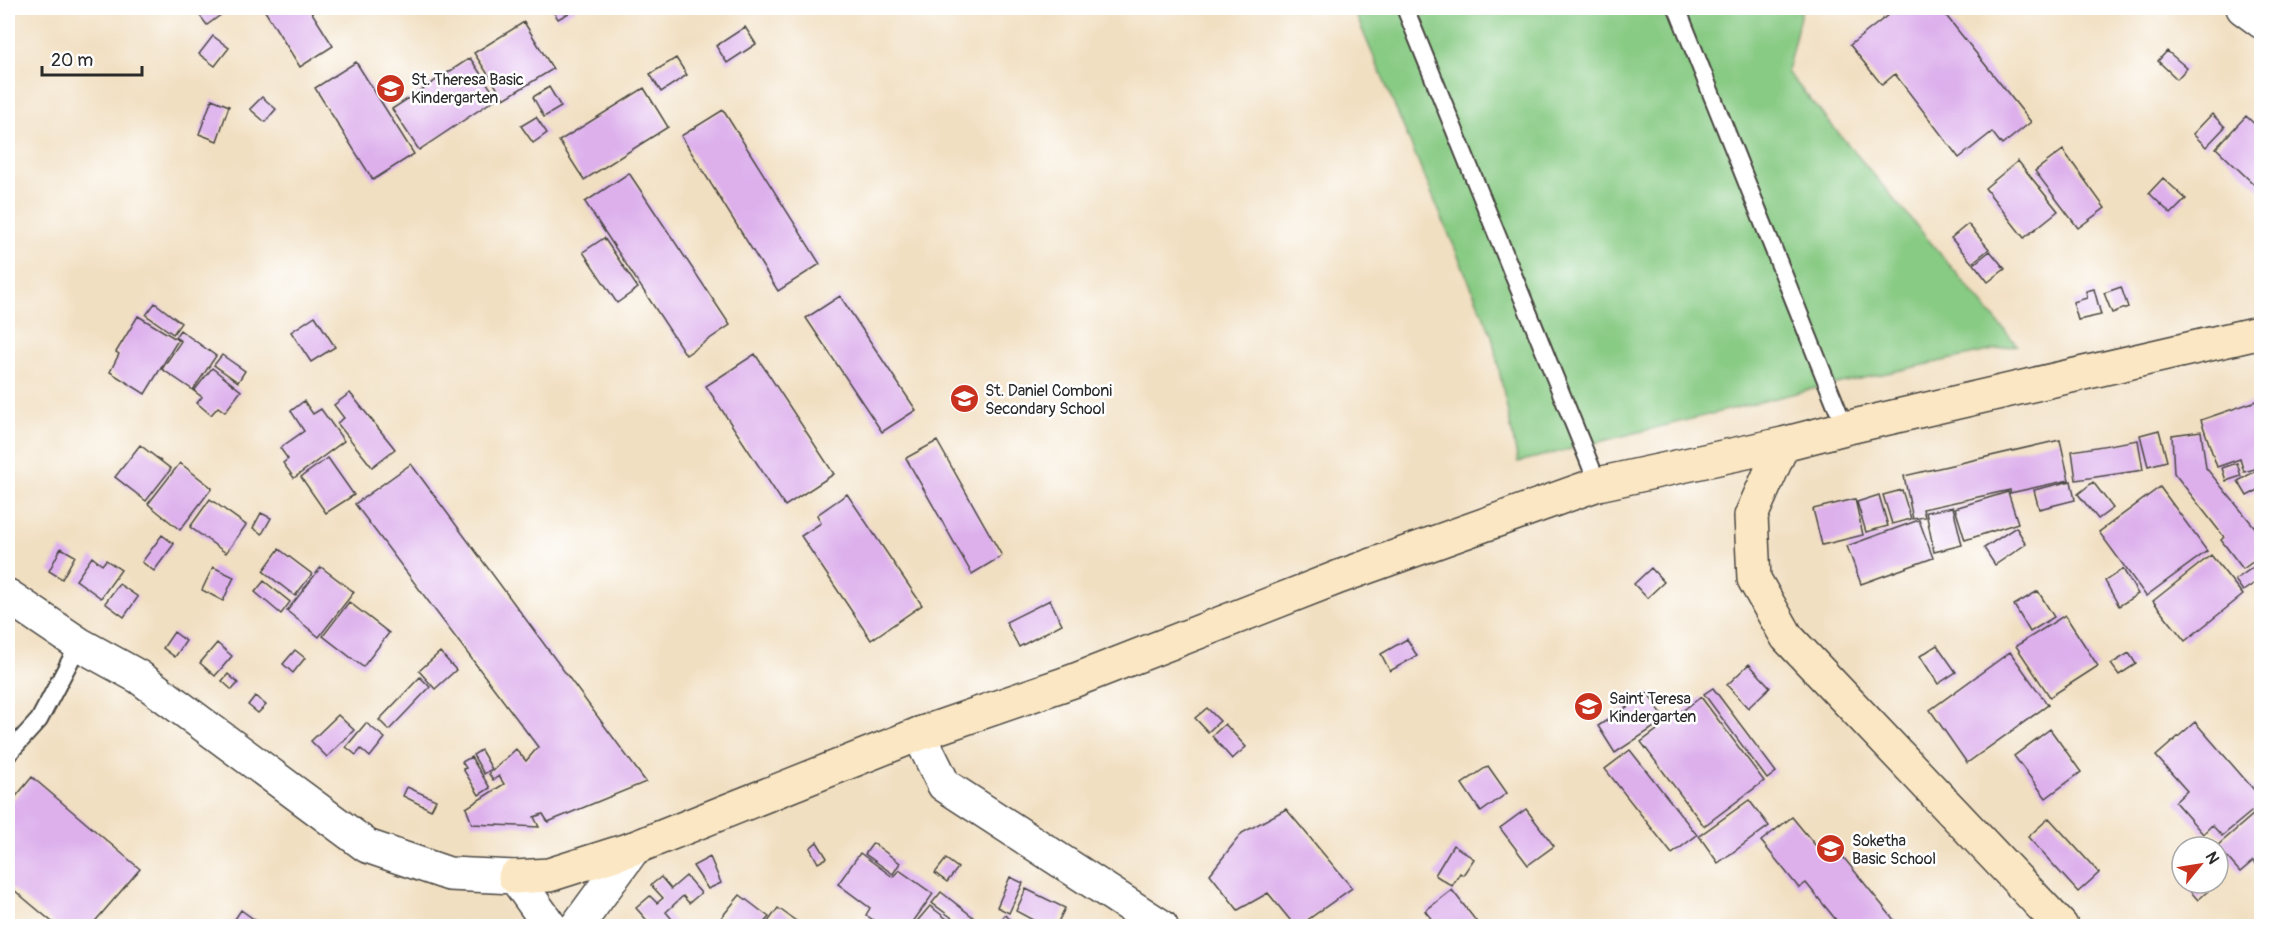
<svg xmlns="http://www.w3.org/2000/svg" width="2269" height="934" font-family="Pangolin,sans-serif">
<rect width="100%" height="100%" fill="#fff"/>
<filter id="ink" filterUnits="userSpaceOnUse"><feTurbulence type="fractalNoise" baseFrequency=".0167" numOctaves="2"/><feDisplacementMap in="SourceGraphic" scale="12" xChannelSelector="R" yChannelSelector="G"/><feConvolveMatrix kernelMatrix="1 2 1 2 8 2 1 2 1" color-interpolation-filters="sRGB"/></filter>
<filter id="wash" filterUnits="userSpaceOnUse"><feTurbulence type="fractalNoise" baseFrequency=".008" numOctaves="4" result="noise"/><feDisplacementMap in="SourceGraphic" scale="24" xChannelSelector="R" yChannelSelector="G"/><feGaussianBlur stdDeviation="1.35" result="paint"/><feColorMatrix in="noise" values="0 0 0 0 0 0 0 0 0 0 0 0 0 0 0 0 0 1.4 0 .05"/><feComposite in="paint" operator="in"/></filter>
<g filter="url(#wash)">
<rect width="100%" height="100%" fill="#f1dfc1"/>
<path fill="#88cb84" stroke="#5a7b58" stroke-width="1.5" d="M1353 8H1802L1787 72 2017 345 1808 390 1518 462 1492 336Z"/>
<g id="blocks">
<path fill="#ddb0ec" d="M194 8H230L207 25Z
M263 8H309L333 46 300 67Z
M551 8H578L558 19Z
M1897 8H1940L2031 122 2002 145 1992 132 1959 158 1895 74 1882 85 1850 45Z
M524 22 553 69 504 99 474 53Z
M745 27 756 44 727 63 716 46Z
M213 36 229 48 215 66 199 54Z
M2167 51 2187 68 2177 79 2158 61Z
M470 58 497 98 419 150 392 109Z
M676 58 687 75 661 92 650 74Z
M356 62 414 154 373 180 315 88Z
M549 87 561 107 544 117 533 97Z
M644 88 668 127 584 180 559 141Z
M262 97 276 109 265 122 250 109Z
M212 99 229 106 217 141 199 134Z
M723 110 820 264 778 291 681 136Z
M2212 114 2225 127 2206 147 2193 134Z
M2246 116 2262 131V192L2216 148Z
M536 117 547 133 533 143 521 126Z
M2063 150 2105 208 2078 228 2035 171Z
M2018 161 2058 211 2024 238 1985 188Z
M629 173 730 325 686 355 585 202Z
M2163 178 2186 199 2171 214 2149 193Z
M1968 224 1989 249 1972 263 1951 238Z
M604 238 638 288 617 303 583 252Z
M1990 251 2005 269 1988 282 1974 264Z
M2121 287 2128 307 2112 313 2104 293Z
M2094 289 2101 315 2078 320 2073 302 2087 298 2086 291Z
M840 296 916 410 882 432 806 318Z
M155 303 181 323 173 334 146 315Z
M138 316 178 340 145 394 110 372 119 354 116 352Z
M315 316 335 347 311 362 291 332Z
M180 330 216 356 193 390 162 369 181 341 175 337Z
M755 354 834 474 785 506 706 386Z
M222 355 245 371 238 382 214 365Z
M212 368 241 391 225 412 218 407 211 415 197 403 202 397 194 391Z
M350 393 395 449 372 467 337 423 344 418 334 405Z
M2262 399V467L2244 472 2240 459 2217 467 2201 420Z
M304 401 313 414 321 409 344 441 294 478 283 463 288 459 280 448 304 431 291 411Z
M2159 430 2167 461 2148 466 2140 435Z
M2201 431 2206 468 2262 536V555L2243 569 2221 540 2224 537 2174 473 2172 435Z
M2060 440 2069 480 2010 493V490L1923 509 1925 517 1913 519 1904 476Z
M2138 440 2143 470 2076 480 2072 451Z
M937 441 1002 556 972 574 906 458Z
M140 445 171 469 146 501 115 477Z
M328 458 354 495 326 513 301 477Z
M180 463 212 488 180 530 148 504Z
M2237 463 2241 476 2226 481 2222 468Z
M411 464 646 782 548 822 543 814 534 817 539 827 472 824 466 808 504 784 499 776 493 780 489 774 516 749 526 761 538 747 355 504Z
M2262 467V488L2247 496 2238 481Z
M2071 481 2075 500 2039 509 2034 490Z
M2093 482 2113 508 2098 519 2078 494Z
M2160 487 2207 551 2146 596 2099 532Z
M1902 490 1911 519 1892 524 1883 495Z
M2008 492 2018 523 1965 540 1955 508Z
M847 494 922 605 871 640 801 536 821 523 817 515Z
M1879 495 1888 526 1866 532 1857 502Z
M210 499 246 525 226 553 190 527Z
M1855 499 1863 535 1822 545 1813 509Z
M1953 507 1962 545 1934 552 1926 512Z
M261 513 271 518 262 534 253 528Z
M1919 520 1933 558 1861 584 1847 546Z
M2016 527 2026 544 1995 565 1984 548Z
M162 535 174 544 154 571 142 562Z
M61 548 75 556 62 579 49 571Z
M279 549 312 574 295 596 263 571Z
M2211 555 2243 595 2185 641 2153 601Z
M92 557 102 565 106 560 121 570 101 598 76 580Z
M2262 561V578L2243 591 2235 580Z
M213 567 234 577 223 601 202 590Z
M321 567 354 592 319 637 287 611Z
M1651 568 1664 582 1647 598 1634 584Z
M2123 569 2138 594 2119 606 2105 581Z
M264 581 290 602 281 614 255 592Z
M119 584 138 597 124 617 105 603Z
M2038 591 2054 617 2030 632 2014 605Z
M1050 600 1062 624 1019 647 1006 622Z
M349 602 389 633 363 667 323 636Z
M2065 615 2098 666 2050 697 2016 646Z
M174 632 186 641 175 657 163 648Z
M1407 639 1417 656 1390 671 1381 654Z
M217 643 232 656 215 676 200 663Z
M1937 645 1956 672 1938 684 1920 656Z
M295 650 305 658 293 673 283 664Z
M440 652 456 670 435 689 419 671Z
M2010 652 2048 705 1967 763 1930 710Z
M2129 653 2136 664 2119 675 2111 664Z
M1749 664 1770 687 1748 708 1727 685Z
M228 674 238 683 232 690 222 681Z
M420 677 430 687 389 730 379 720Z
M1713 688 1776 772 1767 779 1704 694Z
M1648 693 1665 720 1615 753 1598 726Z
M255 696 266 705 258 713 248 705Z
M1701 697 1764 781 1704 826 1641 742Z
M1207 708 1220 721 1208 732 1195 718Z
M338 715 354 730 327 757 311 741Z
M2195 722 2262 799V803L2222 836 2212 825 2203 834 2175 802 2187 791 2156 756Z
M366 723 385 738 370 757 361 749 356 755 346 747Z
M1225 724 1246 747 1232 759 1212 736Z
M2050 729 2081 772 2046 798 2014 756Z
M481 750 492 769 484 774 473 755Z
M1630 750 1697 835 1672 854 1605 769Z
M471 757 490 788 479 795 463 769 466 768 462 762Z
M1488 766 1507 793 1481 812 1462 784Z
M32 777 140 869 91 926H57L8 885V806Z
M407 787 436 800 431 810 403 796Z
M1749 800 1769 826 1718 863 1699 836Z
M2262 807V861L2257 865 2253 861 2240 872 2217 846Z
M1286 809 1352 888 1299 926H1295L1268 893 1238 910 1210 874 1242 833Z
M1526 809 1554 846 1528 865 1500 828Z
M1792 817 1820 851 1831 842 1899 926H1841L1806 883 1799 888 1761 841Z
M2049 818 2099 873 2078 892 2028 837Z
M817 842 827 858 818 863 810 848Z
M873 843 900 863 893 874 865 854Z
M1453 845 1474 859 1463 875 1460 873 1452 886 1435 875Z
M860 853 893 877 899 870 933 894 910 926H882L866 915 870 908 838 884Z
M710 857 721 883 708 889 693 866Z
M946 859 958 868 947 882 935 873Z
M686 876 701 893 689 903 683 896 666 912 676 924 672 926H652L636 908 650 896 657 903 663 898 651 885 661 877 671 889Z
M1010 877 1023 883 1009 913 997 907Z
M2183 883H2200L2208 891 2198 900Z
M1026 889 1065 908 1056 926H1030L1033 920 1016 911Z
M1452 890 1480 926H1437L1425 911Z
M941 892 973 917 966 926H963L932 903Z
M740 895 769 917 761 926H731L721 918Z
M930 906 956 926H913Z
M778 908 803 926H765Z
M241 910 262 925 261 926H240L233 922Z
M1005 915 1019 926H996Z"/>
</g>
</g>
<g filter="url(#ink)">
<use href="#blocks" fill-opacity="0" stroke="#494642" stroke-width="1.5"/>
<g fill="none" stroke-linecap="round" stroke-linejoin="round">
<defs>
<path id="lane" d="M1405 8 1598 484
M1677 8 1845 428
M8 754 39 720 79 644"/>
<path id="street" d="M2243 8 2262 22
M8 596 79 644 139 677 367 846 449 874 515 877 550 926
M919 734 944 785 1161 926
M577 926 634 848"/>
<path id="secondary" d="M1783 444 1751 516 1754 579 1787 637 2061 926
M515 877 549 875 634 848 919 734 1073 681 1339 577 1598 484 1783 444 1845 428 2262 332"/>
</defs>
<use href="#lane" stroke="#494642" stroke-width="20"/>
<use href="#street" stroke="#494642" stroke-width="36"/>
<use href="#secondary" stroke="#494642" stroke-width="36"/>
<use href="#lane" stroke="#fff" stroke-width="16"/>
<use href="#street" stroke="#fff" stroke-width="33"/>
<use href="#secondary" stroke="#fbe7c3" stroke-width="33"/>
</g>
</g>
<defs>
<symbol id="school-disc" viewBox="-11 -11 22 22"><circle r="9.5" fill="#c8321e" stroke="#fff"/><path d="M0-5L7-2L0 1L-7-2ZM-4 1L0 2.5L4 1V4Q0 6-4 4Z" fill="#fff"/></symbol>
</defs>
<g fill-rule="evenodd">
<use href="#school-disc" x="374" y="72" width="33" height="33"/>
<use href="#school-disc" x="948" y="382" width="33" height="33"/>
<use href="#school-disc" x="1572" y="690" width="33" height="33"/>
<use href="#school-disc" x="1814" y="832" width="33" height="33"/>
</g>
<g text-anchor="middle" stroke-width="5" stroke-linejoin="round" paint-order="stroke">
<g font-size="16" fill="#2b2b2b" stroke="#fff" text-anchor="start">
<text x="411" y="85">St. Theresa Basic<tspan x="411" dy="18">Kindergarten</tspan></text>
<text x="985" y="396">St. Daniel Comboni<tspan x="985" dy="18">Secondary School</tspan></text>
<text x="1609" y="704">Saint Teresa<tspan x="1609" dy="18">Kindergarten</tspan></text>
<text x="1852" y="846">Soketha<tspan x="1852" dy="18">Basic School</tspan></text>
</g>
</g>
<rect width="2269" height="934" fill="none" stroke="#fff" stroke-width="30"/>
<g transform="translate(2200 865) rotate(60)"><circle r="28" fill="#ffffff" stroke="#aaaaaa" stroke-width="1.5"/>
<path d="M0-4.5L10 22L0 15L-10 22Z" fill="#c8321e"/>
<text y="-9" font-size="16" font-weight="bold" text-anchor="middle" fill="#2b2b2b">N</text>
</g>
<path d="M42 66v9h100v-9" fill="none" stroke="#2b2b2b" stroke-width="3"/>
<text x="51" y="66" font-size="18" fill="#2b2b2b" stroke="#ffffff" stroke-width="4.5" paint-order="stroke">20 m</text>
</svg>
